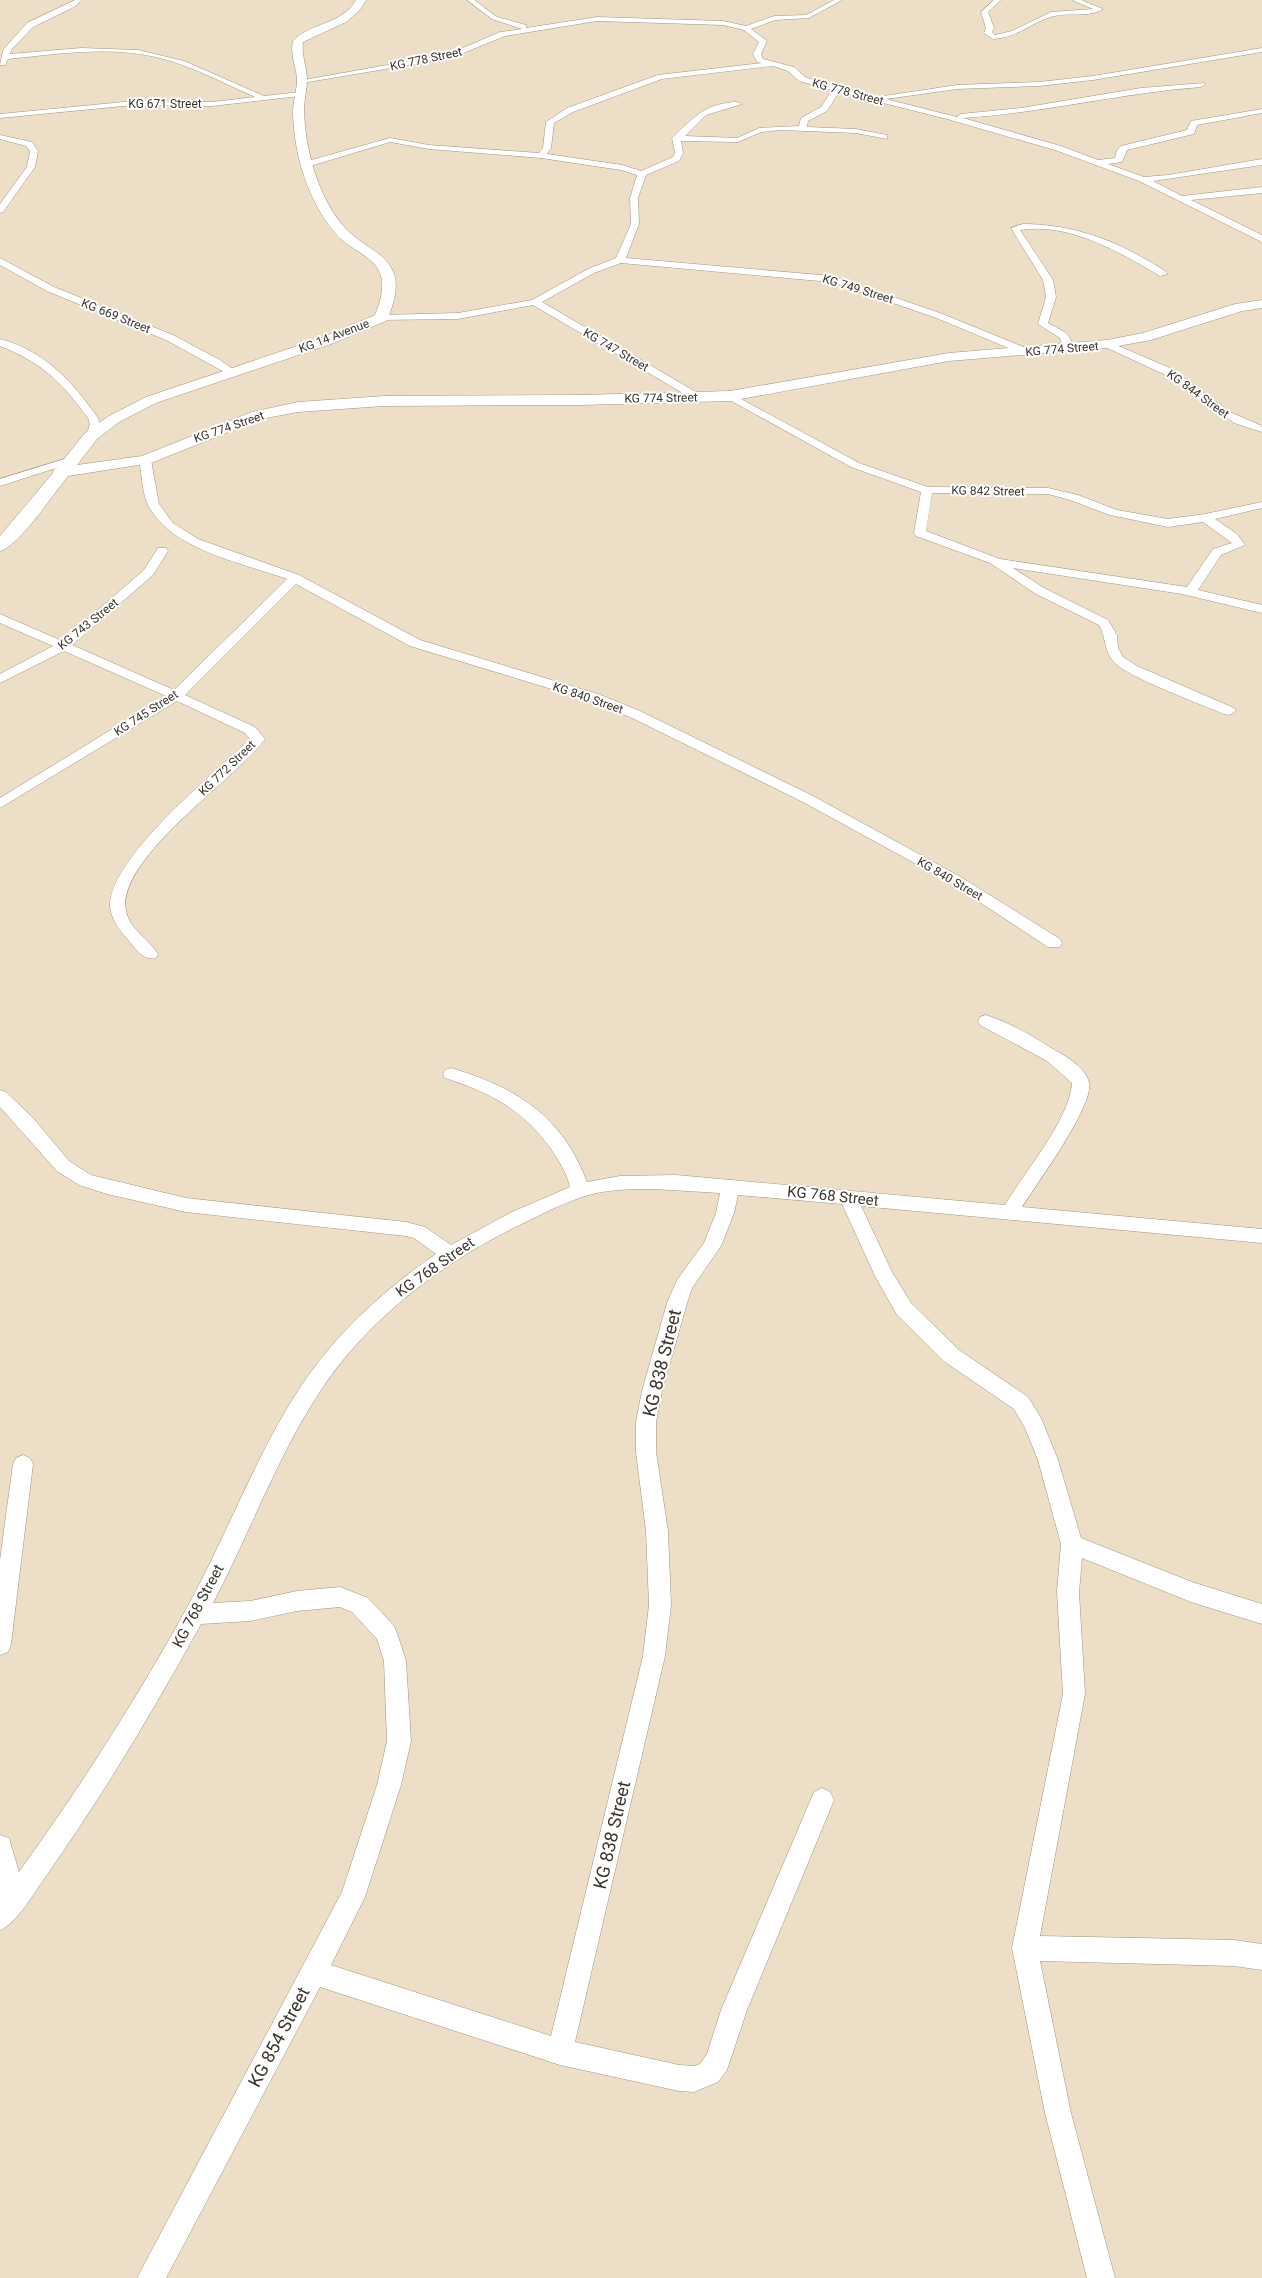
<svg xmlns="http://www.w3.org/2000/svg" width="1262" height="2278" font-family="Roboto,sans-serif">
<rect width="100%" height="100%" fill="#eddec7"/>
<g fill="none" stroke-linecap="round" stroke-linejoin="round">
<defs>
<path id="street" d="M75 0H82L74 7 33 27 11 50 10 54 81 48 138 50 184 61 264 96 300 92 304 94 300 96 212 106 134 105 0 118V114L134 101 212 102 255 97C223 83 191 65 156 57 108 46 57 54 8 59L5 65H0L3 50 27 23Z
M467 0H474L497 17 526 25V28L597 17 723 21 746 26 774 16 806 15 834 0H842L809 18 775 20 751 29 767 41 761 54 763 59 794 67 805 77 816 81 877 97 957 85 1039 82 1093 76 1262 48V52L1093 80 1039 86 957 89 886 99 957 117 961 114 1021 108 1141 88 1204 83 1205 85 1201 87C1121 93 1043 113 963 118L1061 146 1098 160 1115 158 1117 150 1121 146 1187 130 1191 121 1262 109V113L1197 125 1194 134 1127 150 1122 162 1108 164 1144 177 1168 175 1262 159V165L1153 181 1182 196 1262 187V193L1191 200 1262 235V242L1139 181 1055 150 947 119 839 92 827 111 808 121 807 127 856 129 887 135V139L856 133 780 130 761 132 738 142 681 141 683 153 679 161 646 175 638 198 639 224 626 258 832 276 940 313 1031 350V354H1023L934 317 831 282 621 263 594 273 542 302 701 395V399H693L533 305 458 319 378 320 376 318 381 315 458 313 532 300 588 269 616 258 631 224 630 198 637 175 621 170 541 158 429 149 390 142 307 167 303 164 304 162 390 138 429 145 539 153 543 148 546 122 567 108 658 75 762 63 757 62 753 54 759 42 744 30 723 25 597 21 505 36 451 58 302 83 298 81 449 54 500 32 522 29 492 19ZM773 66 788 71 799 81 832 90 821 107 801 118 799 126 759 128 737 138 685 136 706 115 742 104C737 101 733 102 727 103 702 106 689 122 672 138L675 153 673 157 641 171 622 165 547 154 551 148 554 123 573 112 662 79Z
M994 0H1001L988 12 994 28 992 32 995 35 1012 31 1051 12 1093 9 1072 0H1081L1103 9C1090 18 1070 12 1054 16 1032 22 1017 38 993 39L984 33 986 28 981 12Z
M0 135 32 142 38 151 35 167 3 212 0 213V204L27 167 30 151 26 146 0 139Z
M1023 224C1066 224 1108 237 1145 259 1153 264 1162 268 1168 274L1160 276C1120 252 1068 222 1020 230L1053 280 1056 297 1048 323C1060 330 1073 333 1072 349L1063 351 1060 338 1038 324 1046 297 1043 280 1011 228Z
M0 258 54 287 173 335 220 360 237 372 236 374H228L166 340 47 291 0 265Z
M0 339C44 350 73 382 98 418L100 424 95 438 91 439 86 436 90 424 88 418C62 382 41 362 0 346Z
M1107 341 1170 368 1230 412 1262 426V432L1234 423 1170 377 1103 346V342Z
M730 393 859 463 928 487 1048 488 1078 495 1117 510 1168 519 1205 514 1262 502V508L1215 519 1237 534 1245 545 1221 555 1198 590 1262 605V613L1182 594 1013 568 1044 588 1108 620 1117 635 1118 648 1123 657 1137 666 1234 708 1236 711 1229 715 1224 714C1201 704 1126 677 1113 661 1104 650 1106 637 1099 625L1036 594 990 563 916 536 914 533 921 492 851 467 726 398 725 396ZM932 493 1048 494 1070 500 1110 515 1168 527 1203 522 1232 543 1213 549 1187 587 1000 559 926 531Z
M71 457 77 460 75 462 0 486V479Z
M145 457 151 460 159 504 173 523 198 539 299 575 420 640 598 694 640 711 813 796 959 876 1060 939 1062 943 1060 947H1048L949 882 803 802 630 717 588 700 410 646 296 584 185 695 255 727 265 739C237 778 115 859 126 911 130 930 149 939 158 954L156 958C143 961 137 950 129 941 120 931 110 918 110 905 111 856 215 773 250 739L245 733 177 701 0 808V798L166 696 64 651 0 683V674L53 646 0 623V614L62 641 144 570 158 548H166L168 551 153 575 72 645 174 690 287 579C243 563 171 550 148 505 142 493 142 473 139 460Z
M986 1015C1008 1022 1031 1035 1051 1048 1064 1055 1086 1067 1089 1083 1094 1106 1036 1185 1022 1207L1262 1229V1243L861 1206 892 1272 911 1303 959 1350 1028 1397 1041 1418 1058 1460 1081 1538 1192 1582 1262 1604V1624L1191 1602 1082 1558 1079 1592 1085 1694 1040 1936 1234 1940 1262 1944V1970L1234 1966 1040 1961 1071 2113 1115 2278H1087L1045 2113 1012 1948 1063 1694 1057 1592 1061 1544 1038 1460 1025 1428 1014 1409 945 1362 897 1315 875 1276 842 1204 738 1195 734 1213 721 1246 692 1288 687 1303 662 1391 656 1422V1452L668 1531 671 1605 665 1656 575 2042 679 2065 694 2066 700 2064 707 2054 721 2010 814 1792 822 1788 830 1792 834 1800 747 2010 727 2070 718 2082 694 2092 679 2091 560 2065 320 1987 166 2278H137L342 1892 377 1785 387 1741 384 1661 377 1639 352 1612 340 1607 297 1611 250 1621 201 1624C153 1711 103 1795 46 1876 34 1892 18 1923 0 1930V1835L9 1838 19 1872C81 1786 138 1697 189 1604 230 1529 259 1446 308 1376 342 1328 388 1287 436 1254L414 1238 406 1236 186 1212 107 1194 79 1185 57 1171 0 1107V1090L6 1092 33 1118 69 1161 91 1175 186 1198 406 1222 425 1227 451 1245 512 1212 570 1187C567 1173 559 1161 551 1149 524 1110 489 1092 445 1078L443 1074 445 1070 451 1068C515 1087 562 1115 587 1182L620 1176 676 1175 1005 1205C1024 1173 1070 1119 1072 1083L1047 1061 980 1025 978 1021 980 1017ZM654 1189 720 1193 716 1213 704 1243 677 1280 667 1303 642 1391 636 1422V1452L646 1531 649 1605 643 1656 551 2036 331 1965 365 1897 401 1785 411 1741 406 1661 397 1633 394 1626 368 1598 340 1587 297 1591 250 1601 213 1603C250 1533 277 1456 321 1390 372 1313 452 1256 534 1218 554 1208 575 1198 597 1193 616 1189 635 1189 654 1189Z
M23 1455 30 1458 33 1464 11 1644 8 1652 0 1655V1560L13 1464 16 1458Z"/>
<path id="secondary" d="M356 0H366L360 10 346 22 303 42C301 55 307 67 307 80 307 90 304 100 304 110 305 150 319 201 347 230 361 245 387 253 394 274 399 288 393 305 388 318L386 321 331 344 156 403 119 422 97 439 77 465 142 456 252 412 298 402 384 396 581 395 730 391 949 353 1107 340 1143 333 1235 304 1262 300V308L1242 311 1151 340 1107 348 949 361 730 401 581 405 384 406 298 412 261 419 151 463 68 476C55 492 18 547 0 551V536L53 473 54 469 57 468 85 433 109 416 146 397 321 338 375 315C380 303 386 284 379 271 371 255 348 248 336 234 308 201 294 155 293 113 293 102 297 90 297 79 296 66 290 54 293 41 311 22 342 25 356 0Z"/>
</defs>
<use href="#street" stroke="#a2947f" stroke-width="1"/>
<use href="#secondary" stroke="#a2947f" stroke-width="1"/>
<use href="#street" fill="#fff" fill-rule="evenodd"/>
<use href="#secondary" fill="#fff" fill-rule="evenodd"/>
</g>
<g text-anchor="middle" stroke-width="4" stroke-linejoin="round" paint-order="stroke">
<g font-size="12" fill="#3b352c" stroke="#fff">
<text transform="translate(426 59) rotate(-12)" y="4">KG 778 Street</text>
<text transform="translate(848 92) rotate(15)" y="4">KG 778 Street</text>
<text x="165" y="108">KG 671 Street</text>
<text transform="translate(858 289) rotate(17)" y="4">KG 749 Street</text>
<text transform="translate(116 316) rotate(22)" y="4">KG 669 Street</text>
<text transform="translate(334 336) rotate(-21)" y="4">KG 14 Avenue</text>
<text transform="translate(1062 349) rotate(-5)" y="4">KG 774 Street</text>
<text transform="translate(616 350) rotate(30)" y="4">KG 747 Street</text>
<text transform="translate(1198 394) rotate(36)" y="4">KG 844 Street</text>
<text transform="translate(661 398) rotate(-1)" y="4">KG 774 Street</text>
<text transform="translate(229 427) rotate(-19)" y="4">KG 774 Street</text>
<text transform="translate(988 491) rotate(1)" y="4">KG 842 Street</text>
<text transform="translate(88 624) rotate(-39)" y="4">KG 743 Street</text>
<text transform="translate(588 698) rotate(19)" y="4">KG 840 Street</text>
<text transform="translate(146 713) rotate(-33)" y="4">KG 745 Street</text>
<text transform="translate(227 768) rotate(-44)" y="4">KG 772 Street</text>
<text transform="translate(950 879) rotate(30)" y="4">KG 840 Street</text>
</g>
<g font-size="15" fill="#3b352c" stroke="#fff">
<text transform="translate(833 1196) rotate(6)" y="5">KG 768 Street</text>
<text transform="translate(435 1267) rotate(-35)" y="5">KG 768 Street</text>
<text transform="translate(198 1606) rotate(-62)" y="5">KG 768 Street</text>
</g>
<g font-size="18" fill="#3b352c" stroke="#fff">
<text transform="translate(662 1363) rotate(-76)" y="6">KG 838 Street</text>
<text transform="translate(612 1835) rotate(-77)" y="6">KG 838 Street</text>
<text transform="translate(279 2037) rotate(-62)" y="6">KG 854 Street</text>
</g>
</g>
</svg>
